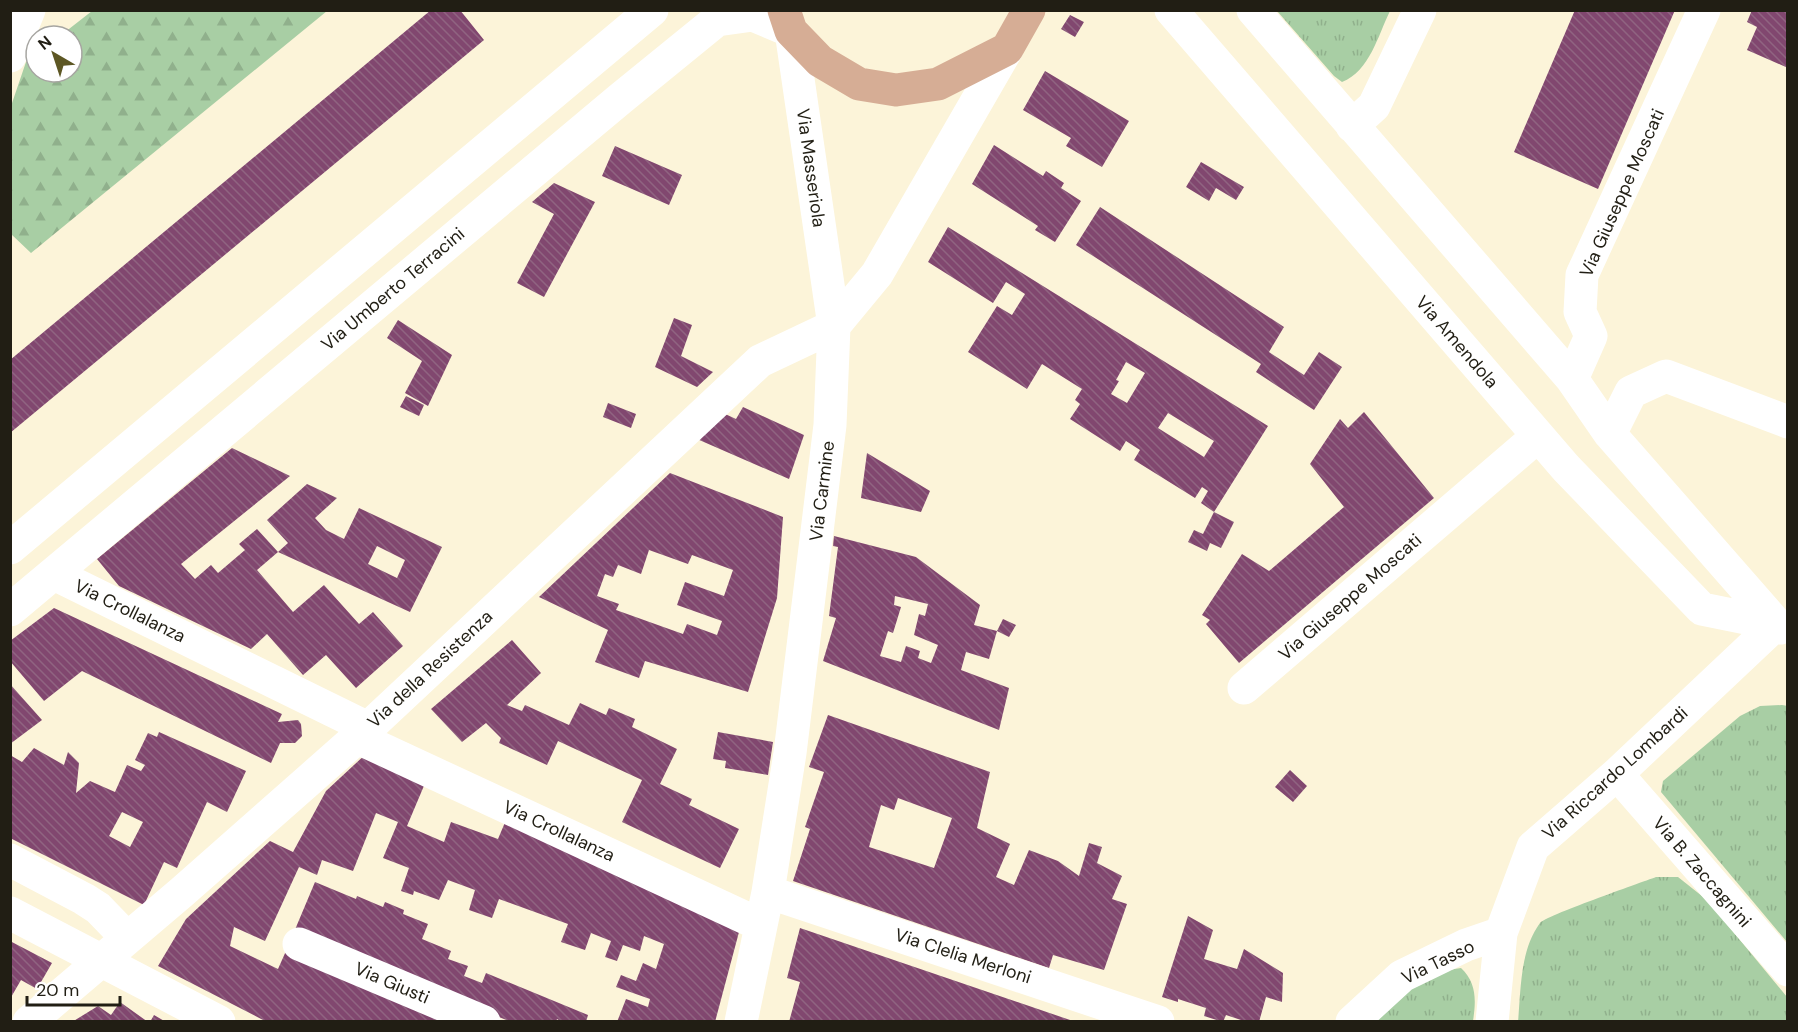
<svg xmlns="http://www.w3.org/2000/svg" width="1798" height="1032" font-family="'DM Sans',sans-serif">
<defs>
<pattern id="grass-tufts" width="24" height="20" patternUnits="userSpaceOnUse" patternTransform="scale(1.5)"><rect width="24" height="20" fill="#a8cea4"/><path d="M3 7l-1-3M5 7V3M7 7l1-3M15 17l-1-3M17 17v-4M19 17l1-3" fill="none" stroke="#90b08c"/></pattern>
<pattern id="forest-firs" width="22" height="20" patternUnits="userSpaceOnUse" patternTransform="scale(1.5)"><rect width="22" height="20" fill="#a8cea4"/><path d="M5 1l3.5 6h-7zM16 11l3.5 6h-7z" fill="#90b08c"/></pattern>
<pattern id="building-back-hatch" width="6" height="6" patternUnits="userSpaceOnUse" patternTransform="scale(1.5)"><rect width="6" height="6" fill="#81476f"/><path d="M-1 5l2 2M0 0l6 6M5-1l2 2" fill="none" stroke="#906481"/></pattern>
</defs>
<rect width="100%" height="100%" fill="#fcf4d9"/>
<path fill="url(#grass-tufts)" d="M1277 11H1390C1378 35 1370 71 1342 82L1334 76Z
M1782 705 1788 706 1787 942 1661 792 1663 781 1740 716 1760 706Z
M1656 877H1678L1707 900 1787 997V1021L1518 1022C1521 989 1520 950 1540 923 1545 916 1640 883 1656 877Z
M1461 968C1477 983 1476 1001 1473 1021L1374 1022 1429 973Z"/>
<path fill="url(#forest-firs)" d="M92 11H327L31 253 11 234V106L26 62 36 55V72H72V36H60Z"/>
<path fill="url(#building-back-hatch)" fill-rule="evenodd" d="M431 10H460L484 40 10 433V360Z
M1575 10H1675L1598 189 1514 152Z
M1752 10H1788V68L1747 50 1757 27 1747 22Z
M1070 15 1084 22 1075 37 1061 29Z
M1045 71 1129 121 1102 167 1066 146 1071 138 1023 110Z
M994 145 1043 176 1046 171 1064 183 1061 188 1081 201 1055 242 1035 230 1038 226 972 184Z
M615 146 682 175 669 205 602 176Z
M1201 162 1244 187 1236 200 1216 188 1209 201 1186 187Z
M554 183 595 202 544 297 517 283 554 214 532 202Z
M1100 207 1284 327 1269 352 1304 375 1319 352 1342 367 1314 410 1256 372 1261 364 1076 245Z
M948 227 1268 426 1214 512 1201 503 1208 491 1202 487 1195 498 1134 460 1140 450 1126 441 1120 451 1070 419 1080 404 1075 400 1082 389 1042 364 1027 389 968 352 997 306 1012 315 1025 294 1006 282 993 303 928 262ZM1126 362 1145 373 1127 403 1111 394 1119 381 1116 380ZM1168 413 1214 441 1204 457 1158 428Z
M674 318 692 325 681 356 713 372 697 387 655 367Z
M398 320 452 355 428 406 405 393 422 361 387 338Z
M406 396 424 405 419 416 400 407Z
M608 403 636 414 631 428 603 417Z
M743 407 804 435 789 479 697 439 723 413 736 419Z
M1364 412 1434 498 1239 663 1206 624 1210 620 1202 615 1242 554 1269 571 1344 507 1310 464 1340 419 1348 428Z
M232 448 290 476 181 564 195 579 211 565 218 573 245 550 239 544 257 529 278 552 257 570 293 612 324 585 359 624 373 612 403 646 356 688 326 655 303 675 267 634 251 649 119 586 97 559Z
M867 453 930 491 921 512 861 498Z
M670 473 783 517 777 598 748 692 645 661 639 678 595 662 608 630 539 597ZM649 550 688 564 692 555 733 570 724 596 685 582 677 605 722 621 717 635 687 624 683 634 616 610 619 604 597 596 605 574 613 577 618 565 641 574Z
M307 484 337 498 315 518 326 530 344 539 359 508 442 547 410 612 278 552 288 543 267 520ZM377 546 405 560 397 578 368 564Z
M1214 512 1234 522 1221 548 1210 543 1207 551 1188 542 1194 530 1203 534Z
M834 536 916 557 980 605 974 625 997 631 989 659 966 652 961 670 1009 688 999 730 823 661 836 618 829 616 838 547 833 546ZM895 596 928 604 925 616 919 614 914 635 938 645 931 663 918 658 920 651 906 646 901 662 880 656 888 631 893 633 901 607 894 605Z
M54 608 282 714 278 722 298 720 301 724 302 736 295 743H280L271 763 82 671 44 701 10 661V641Z
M1003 619 1016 625 1009 637 997 631Z
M512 640 541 673 507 705 522 711 525 705 569 725 580 703 606 715 609 708 635 719 632 727 677 749 660 784 692 799 689 805 739 829 720 868 622 822 642 780 558 741 547 765 499 743 501 738 486 723 462 742 431 709Z
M10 684 42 720 10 744Z
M828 715 990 772 977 828 1010 844 996 877 1014 885 1029 850 1058 861 1079 876 1089 843 1102 847 1097 863 1122 876 1112 899 1127 904 1104 970 1053 955 1049 968 793 881 810 829 805 827 824 772 809 767ZM898 798 952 818 934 868 869 847 881 805 894 810Z
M159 732 246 771 227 812 207 802 177 868 164 862 144 905 10 838V755L22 762 34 748 64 765 68 752 79 763 76 793 90 781 115 792 127 765 141 771 145 765 135 760 148 733 157 737ZM122 812 143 822 130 847 109 836Z
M718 732 773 742 768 775 725 768 726 761 713 759Z
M368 752 426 781 407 826 444 842 451 822 498 839 506 820 739 932 715 1022H617L626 999 648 1007 650 999 616 987 621 975 636 981 643 963 656 969 664 944 644 936 640 951 623 945 617 961 605 957 611 941 591 933 585 950 561 942 568 924 499 899 492 918 469 910 475 890 448 880 439 900 414 891 413 895 401 891 409 868 383 858 398 822 376 813 353 871 322 860 317 875 299 867 265 941 234 927 230 946 278 969 286 951 451 1022H267L158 966 186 919 270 841 293 852 326 791Z
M1290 770 1307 786 1293 802 1275 787Z
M315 882 356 899 357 896 383 907 385 902 404 910 403 914 428 924 422 939 451 951 448 959 468 966 464 976 482 983 486 973 588 1015 586 1022H562L557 1019 556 1022H511L294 932Z
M1188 916 1213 930 1204 959 1237 969 1244 949 1283 973 1282 1002 1266 997 1259 1022H1247L1226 1015 1223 1022 1204 1016 1206 1008 1178 999V1002L1162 997Z
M800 928 1073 1021V1022H789L800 982 787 978Z
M10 941 52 963 37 989 21 980 10 999Z
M120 1002 148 1022H72L98 1006 111 1015Z
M154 1015 166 1022H150Z"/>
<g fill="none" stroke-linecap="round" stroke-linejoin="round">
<path stroke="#fff" stroke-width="33" d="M1171 10 1566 468 1702 609 1776 624
M1253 10 1572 379 1610 434 1780 628
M10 56 29 10
M1352 126 1374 106 1420 10
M1572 379 1591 336 1580 312 1582 275 1704 10
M1610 434 1631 392 1666 376 1788 422
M10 548 652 10
M54 574 368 728
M10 610 620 99 717 20 753 15 791 31 834 326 830 425 790 753 768 892 741 1022
M1244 688 1538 436
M356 737 761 925
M1617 774 1788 970
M10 860 84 899 98 908 127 938
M768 892 1158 1022
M10 913 219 1022
M299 944 484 1022
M29 1022 182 892 368 728 760 361 834 326 877 274 1007 49
M1352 1022 1402 976 1466 945 1501 933
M1492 1022 1501 933 1533 847 1617 774 1776 624"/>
<path stroke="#d6ad95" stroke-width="33" d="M784 10 791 31 820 61 859 84 896 90 938 84 1007 49 1029 10"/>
</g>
<g text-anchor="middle" stroke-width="6" stroke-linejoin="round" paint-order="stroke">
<g font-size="18" fill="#211e14" stroke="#fff">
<text transform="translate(811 168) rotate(82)" y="6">Via Masseriola</text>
<text transform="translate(1622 193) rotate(-66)" y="6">Via Giuseppe Moscati</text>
<text transform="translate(393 289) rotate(-40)" y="6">Via Umberto Terracini</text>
<text transform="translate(1457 342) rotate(49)" y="6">Via Amendola</text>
<text transform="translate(822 491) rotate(-83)" y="6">Via Carmine</text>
<text transform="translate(1350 597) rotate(-41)" y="6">Via Giuseppe Moscati</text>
<text transform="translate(130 611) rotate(26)" y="6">Via Crollalanza</text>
<text transform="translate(430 669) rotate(-43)" y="6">Via della Resistenza</text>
<text transform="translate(1615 773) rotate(-42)" y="6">Via Riccardo Lombardi</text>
<text transform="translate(559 831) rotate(25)" y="6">Via Crollalanza</text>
<text transform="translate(1702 872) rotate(49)" y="6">Via B. Zaccagnini</text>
<text transform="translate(963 956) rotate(18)" y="6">Via Clelia Merloni</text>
<text transform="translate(1438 962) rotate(-26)" y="6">Via Tasso</text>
<text transform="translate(392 983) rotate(23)" y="6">Via Giusti</text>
</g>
</g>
<rect width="1798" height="1032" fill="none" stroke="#211e14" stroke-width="24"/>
<g transform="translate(54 54) rotate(321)"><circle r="28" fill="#ffffff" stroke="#a6a5a1" stroke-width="1.5"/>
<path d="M0-4.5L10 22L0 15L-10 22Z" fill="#5d5724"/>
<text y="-9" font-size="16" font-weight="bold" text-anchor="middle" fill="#211e14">N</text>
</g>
<path d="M27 996v9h93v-9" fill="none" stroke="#211e14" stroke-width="3"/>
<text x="36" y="996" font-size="18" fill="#211e14" stroke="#ffffff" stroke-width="4.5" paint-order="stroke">20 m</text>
</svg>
